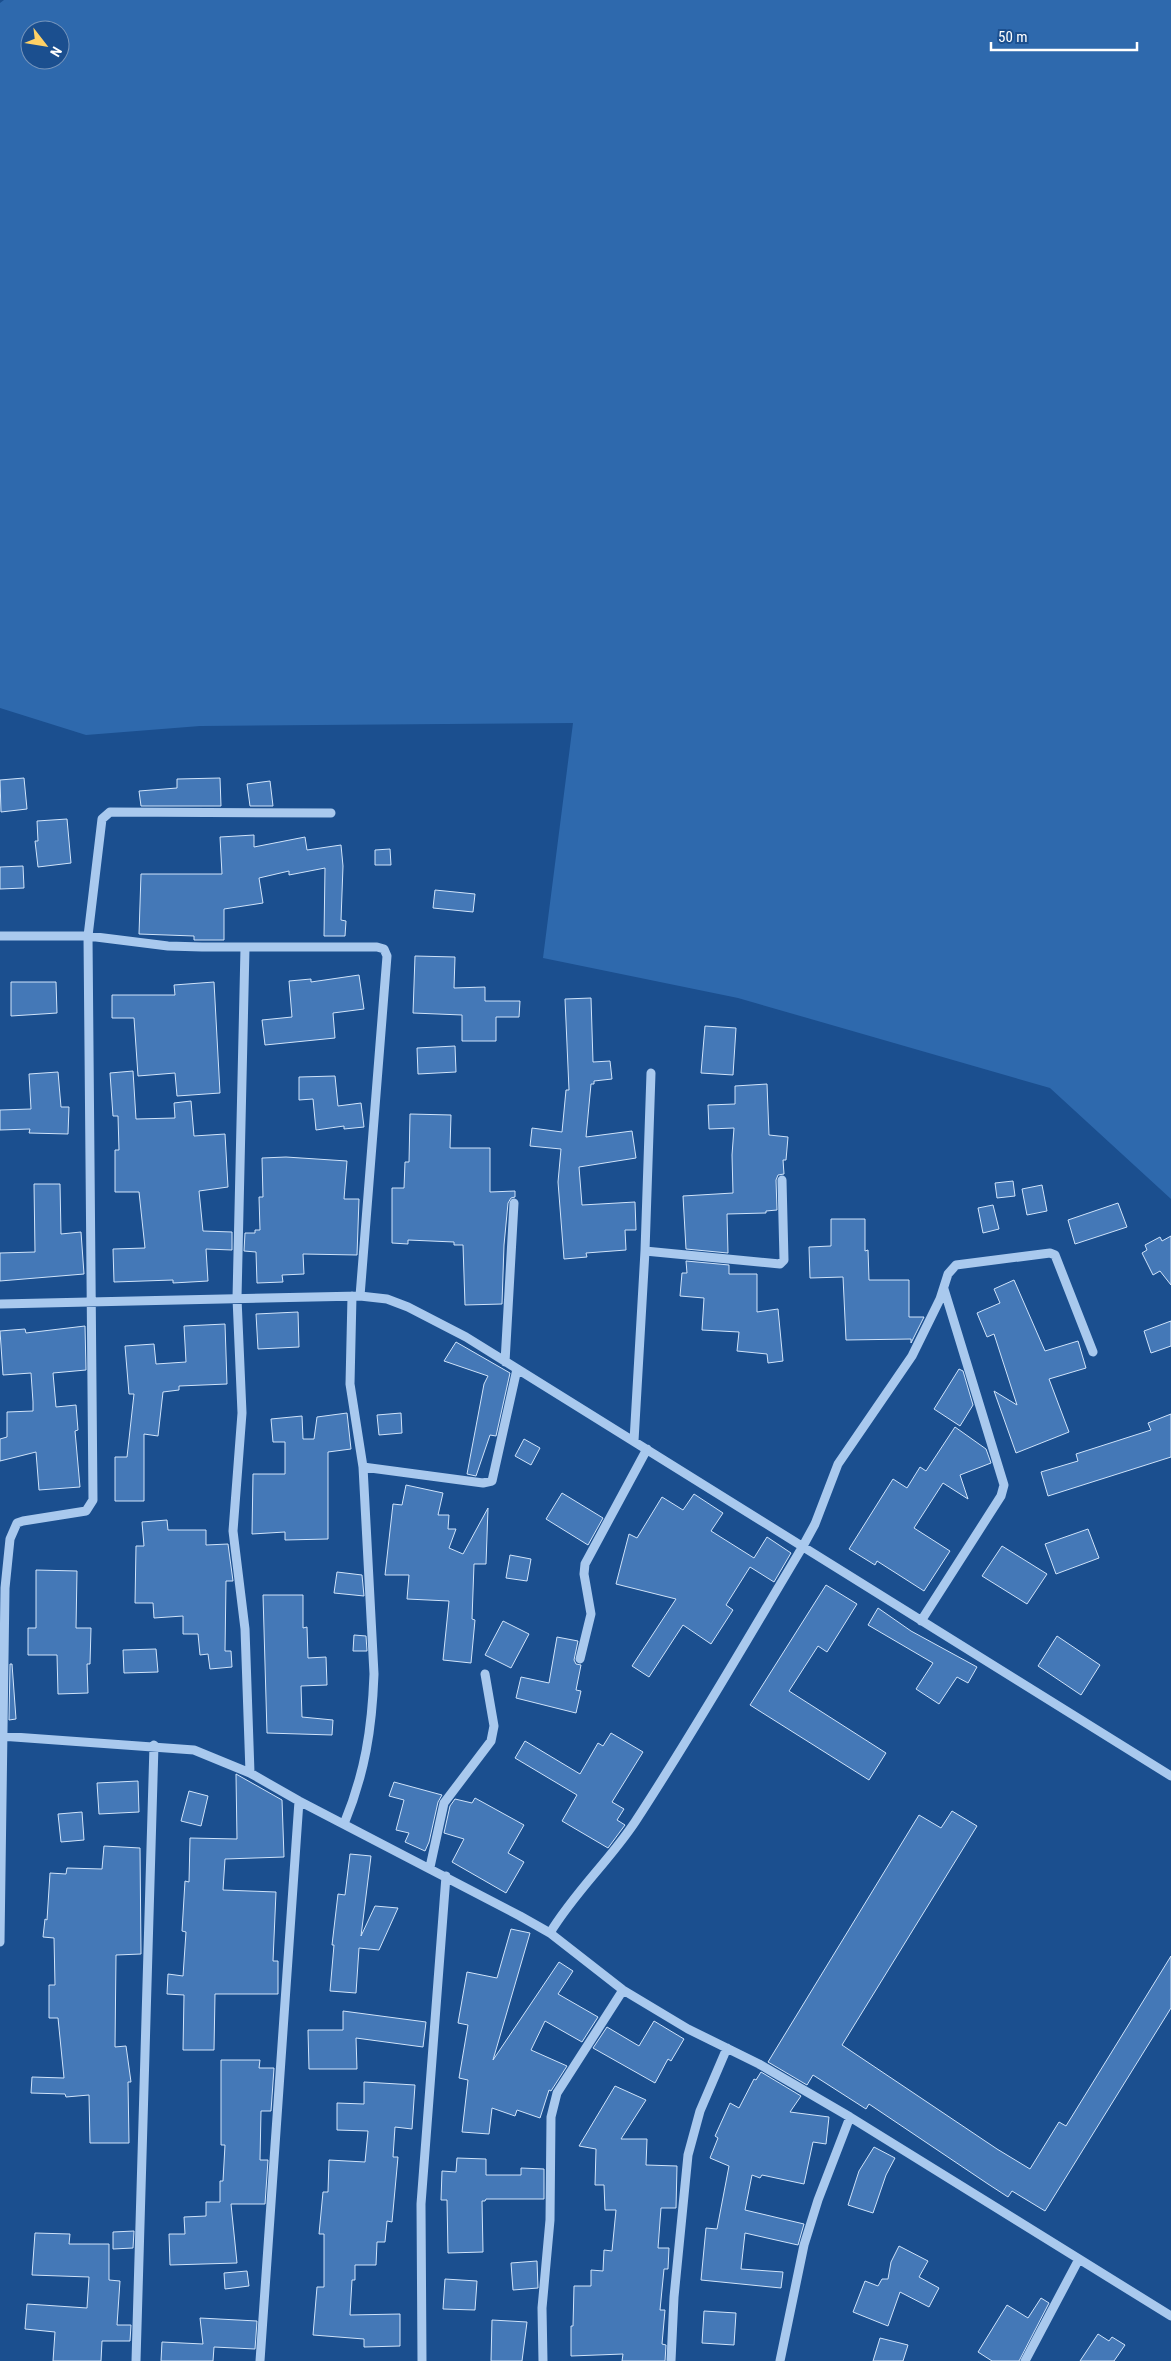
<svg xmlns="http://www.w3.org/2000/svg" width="1171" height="2361" font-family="'Roboto Condensed',sans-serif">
<rect width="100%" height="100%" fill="#1b4f8f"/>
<path fill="#2e69ad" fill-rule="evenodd" d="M4 0H1171V1199L1050 1088 738 998 543 958 573 723 200 726 86 735 0 708V3ZM30 30H60V60H30Z"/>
<path fill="#4478b7" stroke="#cfe3fa" d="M24 778 27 809 1 812 0 780Z
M220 778 221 806H141L139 791 177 788V779Z
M270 781 273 806H250L247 784Z
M67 819 71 863 38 867 35 841H38L37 821Z
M254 835V847L305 837 307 850 341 845 343 866 341 920 346 921 345 936H324L325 868 289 875V871L259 878 263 903 224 909V940H194V936L139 934 141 874H222L220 837Z
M390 849 391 865H375V850Z
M23 866 24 888 0 889V867Z
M435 890 475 894 473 912 433 908Z
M415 956 455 957 454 988 485 987V1001H520L519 1017H496V1041H462V1015L413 1013Z
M359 975 364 1009 333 1013 335 1038 265 1045 262 1020 292 1017 289 981 311 979V982Z
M11 982H56L57 1013 11 1016Z
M214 982 220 1093 177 1096 175 1073 138 1076 134 1018H112V995H175L174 985Z
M591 998 593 1062 610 1061 612 1079 594 1081V1084H591L586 1137 632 1131 636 1158 579 1167 582 1205 635 1202 636 1230H625L626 1250 586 1253 587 1257 564 1259 558 1182 561 1149 530 1146 532 1128 562 1132 566 1090H569L565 999Z
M705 1026 736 1028 733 1075 701 1073Z
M455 1046 456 1072 418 1074 417 1048Z
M133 1071 136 1119 175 1118 174 1103 191 1101 194 1136 225 1134 228 1187 199 1191 203 1231 232 1232V1250L206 1249 208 1281 173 1283V1280L114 1282 113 1249 145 1248 139 1192H115V1150H119L118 1116H113L110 1073Z
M58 1072 61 1107H69L68 1134 29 1133 30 1129 0 1130V1110L31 1109 29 1074Z
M335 1076 338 1106 361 1103 364 1127 344 1129V1126L316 1130 313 1099 299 1100V1077Z
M767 1084 769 1135 788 1137 786 1160H783L784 1174 778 1175 776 1180 777 1210 766 1211V1213L727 1214 728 1253 686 1249 683 1196 733 1193 732 1155 734 1128 709 1129 708 1105 735 1104V1086Z
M410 1114 451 1115 450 1148H490V1192L515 1191V1197L511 1198 508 1203 504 1245 502 1304 465 1305 463 1245H454V1242L408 1240V1244L392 1243V1188H404L405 1162H409Z
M286 1157 347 1161 344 1199H359L357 1255 303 1254 304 1274 282 1275 283 1282 257 1283 256 1252 244 1251 245 1233H255V1230H260L259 1197H263L262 1158Z
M1013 1181 1015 1196 997 1198 995 1183Z
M34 1184H60L61 1234 81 1232 84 1274 0 1281V1253L35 1252Z
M1042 1185 1047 1211 1027 1215 1022 1189Z
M1118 1203 1127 1227 1075 1244 1068 1220Z
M993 1205 999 1229 983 1233 978 1208Z
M831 1219H865V1251L868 1250 869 1280H909V1317H924L911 1343V1339L846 1340 843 1277 810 1278 809 1247 831 1246Z
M1171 1236V1285L1160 1271 1153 1275 1142 1253 1147 1250 1145 1245 1160 1237 1162 1241Z
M686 1261 729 1265V1274H757V1312L778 1309 783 1361 768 1363 767 1354 737 1351 739 1332 702 1330 704 1298 680 1296 682 1273H687Z
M1014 1280 1045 1351 1078 1341 1086 1368 1049 1379 1069 1432 1016 1453 994 1391 1017 1405 994 1334 987 1337 977 1313 1000 1303 994 1289Z
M298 1312 299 1347 258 1349 256 1314Z
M1171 1321V1346L1151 1353 1144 1331Z
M225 1324 227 1384 179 1386V1390L163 1392 158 1436 144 1434V1501H115V1457H127L134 1394H129L125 1346 154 1344 156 1364 186 1362 184 1326Z
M85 1326 86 1370 53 1373 56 1407 76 1405 78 1430 75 1431 80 1487 39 1490 36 1452 0 1461V1439L7 1437V1412L33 1411V1402L31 1373 3 1375 0 1331 25 1329 26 1333Z
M456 1342 510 1373 496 1436 490 1435 476 1476 467 1474 484 1384 488 1376 444 1361Z
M959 1369 963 1371 973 1405 960 1426 934 1409Z
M347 1413 351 1449 328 1452V1539L285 1540V1532L252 1534 253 1474H285V1442H273L271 1419 302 1416 303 1439H314L317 1417Z
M401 1413 402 1433 379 1435 377 1415Z
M1171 1414V1457L1048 1496 1041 1472 1078 1461 1076 1454 1151 1430 1148 1423Z
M955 1427 986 1449 991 1463 960 1475 968 1499 943 1483 914 1528 950 1551 924 1591 877 1561 875 1565 849 1549 893 1479 907 1488 920 1467 926 1471Z
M524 1439 540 1448 531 1465 515 1456Z
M406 1485 443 1493 438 1515H449L448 1529H456L449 1548 463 1554 488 1508 486 1564H474L472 1619 475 1620 471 1663 443 1660 449 1601 407 1599 409 1575H385L393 1504 402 1505Z
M562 1493 603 1518 588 1545 546 1519Z
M694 1494 723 1513 711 1531 754 1558 767 1537 791 1553 774 1582 750 1567 726 1605 733 1610 711 1644 683 1625 649 1677 632 1666 676 1599 616 1584 629 1534 637 1538 662 1497 683 1510Z
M167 1520 168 1530H206V1545L228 1544 233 1581H226L225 1651H231L232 1667 210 1669 208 1654 200 1655 198 1634H183V1616L154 1618 153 1603H135L136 1546H144L142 1522Z
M1088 1529 1099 1558 1056 1574 1045 1544Z
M1002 1546 1047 1574 1027 1604 982 1576Z
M510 1555 531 1559 527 1581 506 1578Z
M36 1570 77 1571 76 1628H91L90 1664H87L88 1693 58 1694 57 1655H28V1628H36Z
M337 1572 362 1575 364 1596 334 1593Z
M826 1585 857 1604 827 1652 818 1646 789 1691 886 1753 869 1780 750 1705Z
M263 1595H303V1628L307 1627 308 1658 326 1657 327 1685 301 1686 302 1717 333 1720 332 1735 267 1733Z
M878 1608 911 1631 977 1667 968 1683 957 1677 939 1704 916 1689 933 1663 868 1625Z
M503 1621 529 1634 511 1668 485 1655Z
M354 1635 366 1636 367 1651H353Z
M1057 1636 1100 1665 1081 1695 1038 1666Z
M557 1637 578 1641 574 1660 576 1664 581 1665 576 1690 581 1691 576 1713 516 1698 521 1677 549 1683Z
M156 1649 158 1672 124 1673 123 1650Z
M10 1664H12L16 1719 9 1720Z
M611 1733 643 1752 612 1802 624 1809 617 1820 625 1825 608 1848 562 1821 577 1795 515 1758 525 1741 580 1774 598 1743 603 1746Z
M236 1774 282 1800 284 1857 225 1859 223 1890 276 1892 273 1961H278V1994H215L214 2050H183L184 1995 167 1994 168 1974 183 1976 186 1932 182 1931 185 1881 189 1882 190 1838 237 1839Z
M138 1781 139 1812 99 1814 97 1783Z
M394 1782 442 1795 438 1802 429 1842 425 1851 405 1842 409 1833 396 1830 404 1800 389 1796Z
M189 1791 208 1796 201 1826 181 1821Z
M475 1798 524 1825 508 1853 524 1862 506 1893 452 1862 464 1839 444 1833 450 1806 455 1799 472 1803Z
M952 1811 977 1826 842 2045 997 2149 1030 2169 1059 2122 1066 2126 1171 1956V2008L1045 2211 1012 2191 1008 2197 988 2184 869 2104 866 2109 813 2075 807 2085 768 2062 919 1815 941 1828Z
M82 1812 84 1840 61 1842 58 1814Z
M104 1846 140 1848 141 1954 116 1955 115 2047 126 2046 131 2082H128L129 2143H90L89 2095 66 2097 65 2094 31 2093 32 2077 64 2078 58 2018H49V1985H55L54 1938 43 1937 45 1919 47 1920 50 1873 66 1874 67 1868 102 1869Z
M350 1854 371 1856 361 1936 375 1906 398 1908 379 1950 359 1948 356 1993 330 1991 334 1945H332L338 1894 345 1895Z
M511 1929 530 1933 493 2060 559 1962 573 1971 558 1994 598 2017 582 2042 545 2021 531 2050 567 2066 551 2091 549 2090 540 2118 517 2110 515 2116 492 2108 489 2134 462 2132 468 2080 459 2078 468 2025 458 2023 467 1972 497 1978Z
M343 2011 426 2022 423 2047 356 2038 357 2069H309L308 2030H343Z
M654 2021 684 2039 671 2061 668 2059 655 2083 593 2048 607 2027 639 2046Z
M221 2060H260L259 2068H274L271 2111H261L260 2160H268L265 2204H231L237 2263 170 2265 169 2234H185L184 2217 206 2216V2202H220V2181H223L225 2145H221Z
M761 2072 801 2096 790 2112 829 2117 826 2144 813 2142 804 2184 762 2175 760 2178 752 2175 745 2210 804 2224 798 2245 745 2233 741 2269 783 2272 781 2288 701 2280 706 2228 717 2229 729 2166 710 2158 718 2138 715 2136 730 2103 739 2108 754 2079 756 2080Z
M364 2082 415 2085 412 2129 395 2127 393 2157H398L392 2222 387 2221 385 2242H377L376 2265H355V2280H352L350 2315 400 2314V2346L364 2347V2339L313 2335 317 2287H324V2234H319L323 2192H328L329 2160 365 2162 368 2131 337 2130V2103L364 2104Z
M615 2086 646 2100 621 2139H647L646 2165 677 2166 676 2208H661L658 2248H669L668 2269H664L660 2310H665L662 2344 666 2345 665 2361H622L623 2354 571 2356V2326H573L574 2286H591V2270L603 2271 604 2250 612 2251 616 2210H605L604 2185H595L596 2149 579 2146Z
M874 2147 895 2158 886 2175 873 2213 848 2205 859 2171Z
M457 2158 486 2159V2175H521V2168L544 2169V2199H486L485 2201H482L483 2252 448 2253 447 2200H441L442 2171 456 2172Z
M134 2231 133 2248 113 2249V2232Z
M35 2233 70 2234 69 2244H109V2280L120 2281 117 2325H131L130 2341H102L101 2361H53L55 2332 25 2329 27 2304 87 2308 89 2277 32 2275Z
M899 2246 928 2261 919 2277 939 2288 929 2307 900 2292 888 2326 853 2312 865 2281 878 2286 882 2279H888L891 2262Z
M537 2261 538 2288 513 2290 511 2263Z
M247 2271 249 2286 225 2289 224 2273Z
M445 2279 477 2281 475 2310 443 2309Z
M1041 2298 1049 2303 1019 2361H992L978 2352 1007 2305 1028 2318Z
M704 2311 736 2313 734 2345 702 2343Z
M200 2318 257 2321 255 2349 214 2347 213 2361H161L162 2342 203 2344Z
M492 2320 527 2322 522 2361H491Z
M1098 2334 1109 2341 1112 2337 1125 2345 1114 2361H1080Z
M880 2338 908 2345 903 2361H873Z"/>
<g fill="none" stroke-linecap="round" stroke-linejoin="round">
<path stroke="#a9c9ee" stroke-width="9" d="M0 936H88L168 946 202 947H377L384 949 387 956 360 1296
M245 948 237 1298 242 1413 233 1531 245 1629 250 1773
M645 1251 780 1264 784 1260 782 1180
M0 1304 360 1296 387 1299 408 1307 466 1337 1171 1776
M505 1362 514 1203
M634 1441 645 1251 651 1073
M363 1467 483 1483 492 1481 517 1369
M921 1621 1001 1496 1004 1485 944 1289
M580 1659 591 1614 584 1574 585 1564 647 1449
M0 1736 194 1750 250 1773 299 1801 520 1916 550 1933 623 1990 688 2029 759 2064 850 2117 1171 2316
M344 1824C365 1773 372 1729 374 1674L363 1467 350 1384 352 1296
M430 1867 444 1803 491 1741 494 1726 485 1674
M550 1933C574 1893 609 1861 635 1822 694 1732 748 1638 803 1546L815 1524 838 1464 912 1356 940 1299 948 1274 956 1265 1050 1253 1055 1255 1093 1352
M0 1942 5 1588 10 1539 17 1523 23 1521 86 1511 93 1500 88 936 102 819 110 812 331 813
M136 2361 154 1745
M260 2361 299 1801
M422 2361 421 2204 446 1876
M543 2361 542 2308 550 2220 551 2117 557 2093 623 1990
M671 2361 674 2297 688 2155 700 2111 727 2048
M780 2361 804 2245 818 2200 850 2117
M1025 2361 1079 2259"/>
</g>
<g transform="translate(45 45) rotate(121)"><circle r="24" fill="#1b4f8f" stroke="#7695bc"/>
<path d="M0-4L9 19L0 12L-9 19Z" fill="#ffd166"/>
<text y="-8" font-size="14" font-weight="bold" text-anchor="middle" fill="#ffffff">N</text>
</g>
<path d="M991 42v8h146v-8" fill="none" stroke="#ffffff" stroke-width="2.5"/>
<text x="998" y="42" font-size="15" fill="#ffffff" stroke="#1b4f8f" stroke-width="4" paint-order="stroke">50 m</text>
</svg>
